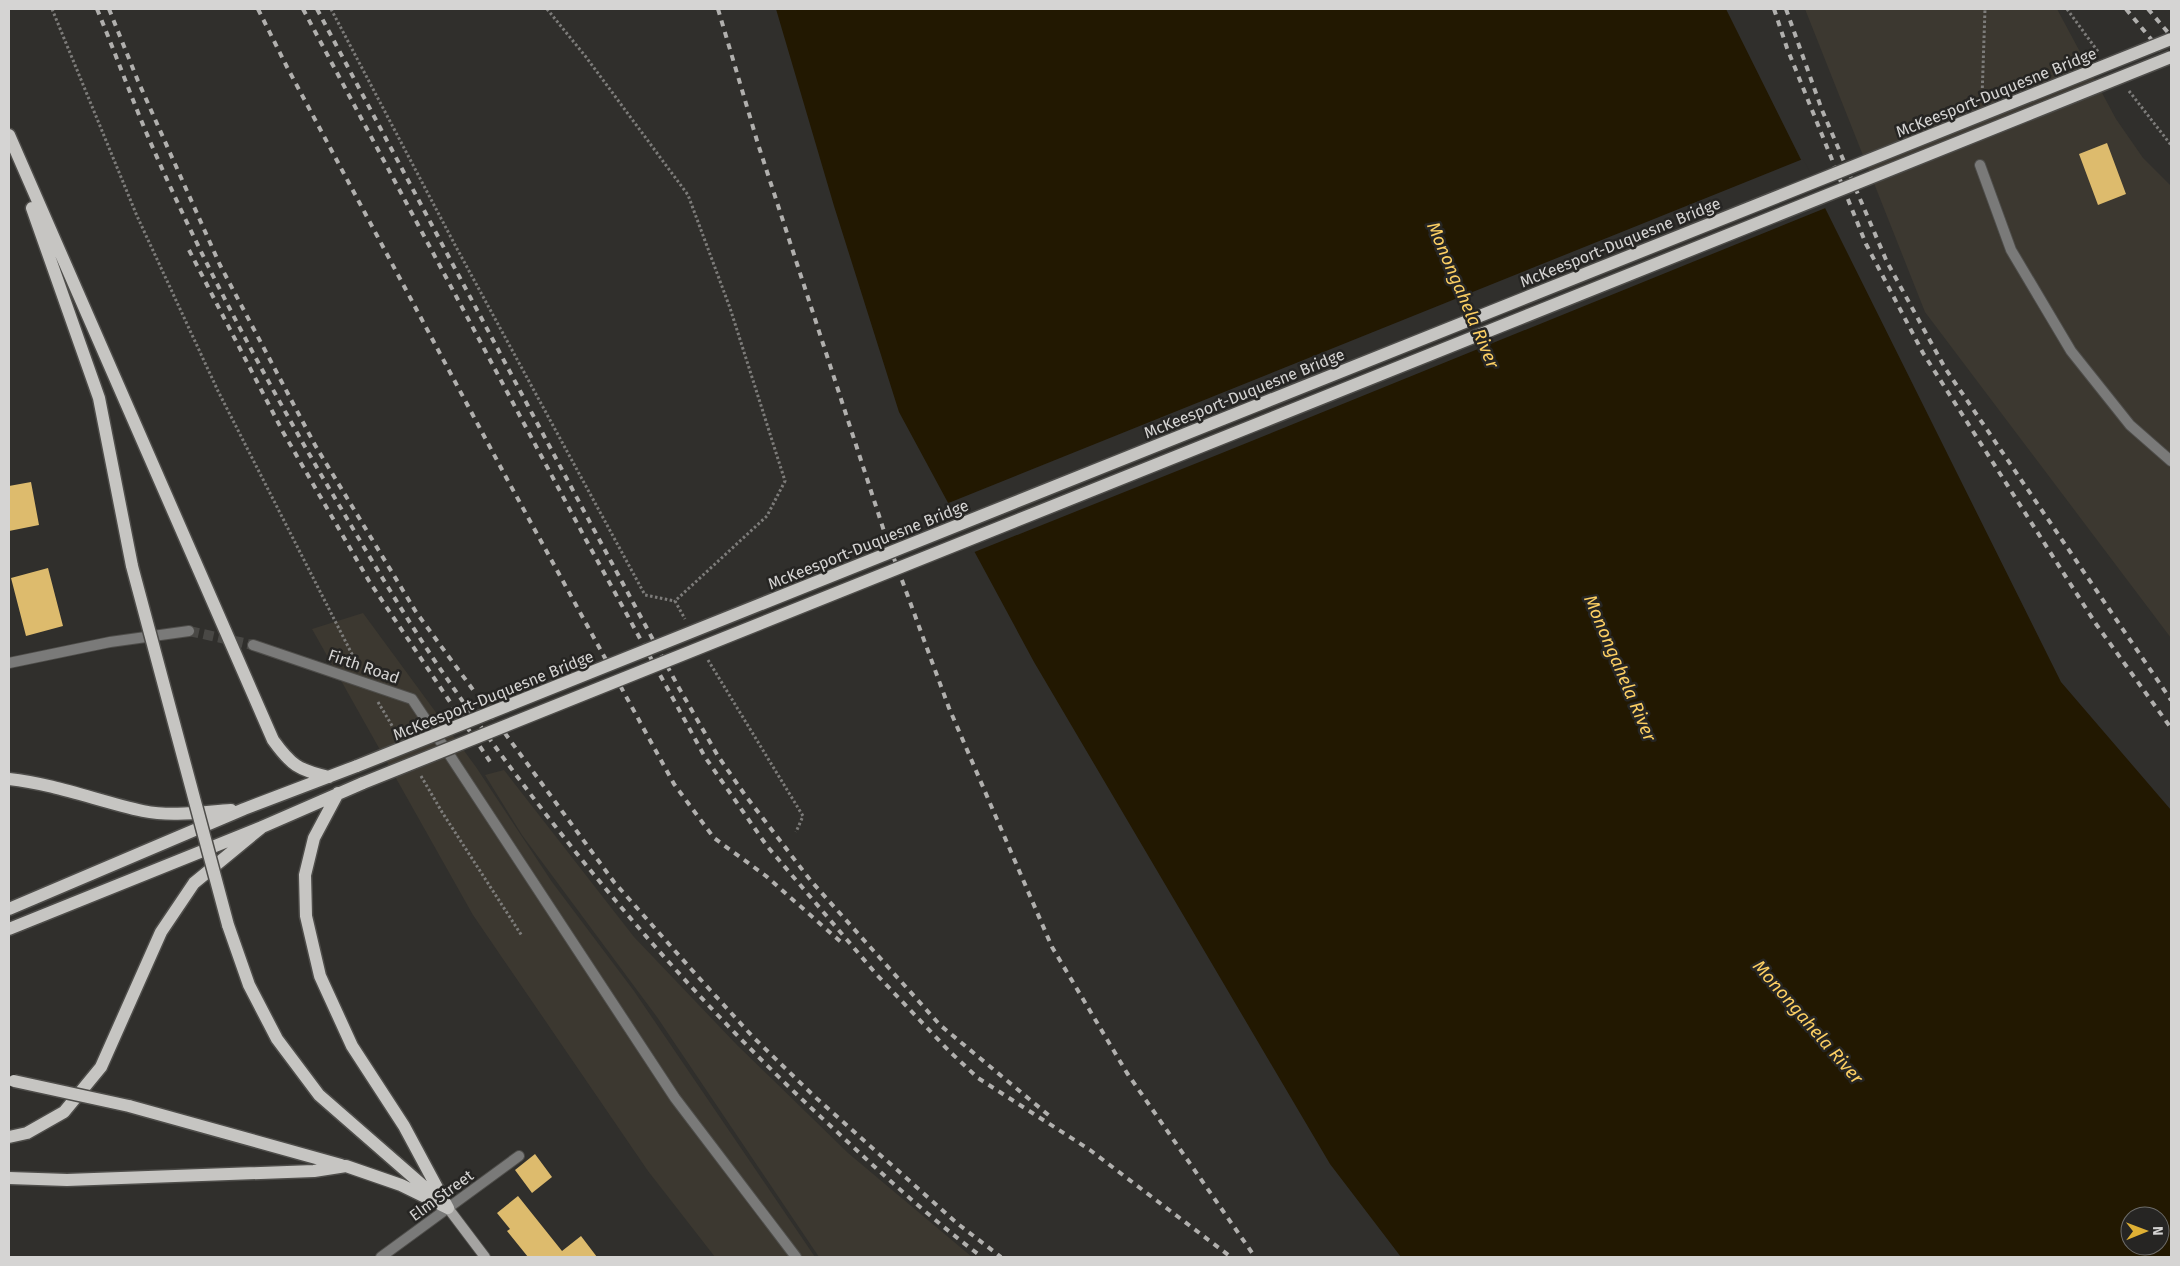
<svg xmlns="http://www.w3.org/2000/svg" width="2180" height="1266" font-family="'Fira Sans',sans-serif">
<rect width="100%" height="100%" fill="#302f2c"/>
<path fill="#3c3830" d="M1805 9H2057L2116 119 2143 158 2171 186V638L1925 312Z
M363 613 476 767 552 882 634 991 815 1257H715L648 1171 473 915 312 629Z
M504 770 634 937 737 1045 848 1153 972 1257H819L657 1017 522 835 485 775Z"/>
<path fill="#221801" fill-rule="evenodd" d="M776 9H1726L2061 682 2171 810V1257H1401L1330 1164 1034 662 899 412 834 206ZM2130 1216H2160V1246H2130Z"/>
<path fill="#302f2c" d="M1803 159 1828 207 1217 455 972 553 946 504Z"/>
<path fill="#ddbb6d" d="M2107 143 2126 194 2098 205 2079 154Z
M31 482 39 525 9 531V486Z
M48 568 63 626 26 636 11 578Z
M535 1154 552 1177 532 1193 515 1170Z
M518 1196 562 1251 581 1236 597 1257H528L507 1231 510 1229 497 1213Z"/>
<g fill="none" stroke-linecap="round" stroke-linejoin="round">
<path stroke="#494845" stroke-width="10" stroke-dasharray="10 5" stroke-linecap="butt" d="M189 631 253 645"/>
<defs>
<path id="lane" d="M1980 165 2011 250 2071 351 2130 425 2171 461
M443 745 675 1098 796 1257"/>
<path id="street" d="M253 645 412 699 442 744
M9 663 110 642 189 631
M381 1257 519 1156"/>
<path id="secondary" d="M448 1208 485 1257"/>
<path id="primary" d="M9 135 273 740C291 765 298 770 329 777
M32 208 99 398 132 566
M9 779C55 784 98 801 143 811 172 817 202 812 231 810
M338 793 314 838 305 875 306 916 320 976 352 1046 404 1126 448 1208
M9 909 244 809 357 766
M228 925 249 985 277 1039 319 1095 437 1198
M9 929 262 827 363 783
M129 1106 341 1165
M9 1137 27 1133 64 1112 101 1067 161 932 194 883 262 827
M9 1178 67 1180 314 1171 346 1166 401 1185 448 1208"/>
</defs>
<use href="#lane" stroke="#4e4d4a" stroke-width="12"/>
<use href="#street" stroke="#4e4d4a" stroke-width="12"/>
<use href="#secondary" stroke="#4e4d4a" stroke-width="12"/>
<use href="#primary" stroke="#4e4d4a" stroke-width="15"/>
<path stroke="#7d7c7a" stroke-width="3" stroke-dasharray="2.5 2.5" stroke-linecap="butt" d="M52 9 137 216 218 391 358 666
M331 9 455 245 645 595 675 601
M547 9 586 57 688 195 730 308 785 481 767 516 675 601 685 619
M2067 9 2099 53
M2129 91 2171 145
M1982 98 1985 9
M708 660 803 816 796 832
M378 702 397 734
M421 776 442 812 522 936"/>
<use href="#lane" stroke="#7a7a79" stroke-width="10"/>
<use href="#street" stroke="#7a7a79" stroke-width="10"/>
<use href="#secondary" stroke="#a5a4a2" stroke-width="10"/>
<use href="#primary" stroke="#c6c5c2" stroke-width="12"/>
<path stroke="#b1b0ae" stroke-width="4" stroke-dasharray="6 6" stroke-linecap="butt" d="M97 9C114 50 129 91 146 132 197 251 258 366 323 478 364 547 404 617 450 683 562 845 689 997 835 1130 882 1174 930 1218 982 1257
M109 9 138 81 220 265 315 445 416 612 614 882 691 969 753 1037 815 1097 958 1224 1001 1257
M258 9 287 67 507 479 674 784 714 838 766 876 842 943
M303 9 585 538 705 757 767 846 877 975 949 1051 978 1078 1090 1150 1231 1257
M317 9 585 513 679 688 718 756 745 795 811 881 940 1025 1052 1118
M718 9 758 144 885 534 949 708 1052 947 1127 1073 1255 1257
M1774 9 1787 48 1866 244 1923 353 2096 624 2171 728
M1786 9 1822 110 1887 262 1945 368 2171 700
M2126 9 2171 63
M2148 9 2171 36
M189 250 283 432 369 581 491 763"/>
<defs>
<path id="primary-bridge" d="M132 566 228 925
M357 766 2171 39
M363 783 2171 57
M14 1081 129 1106"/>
</defs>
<use href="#primary-bridge" stroke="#4e4d4a" stroke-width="15" stroke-linecap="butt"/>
<use href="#primary-bridge" stroke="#c6c5c2" stroke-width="12"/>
</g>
<g text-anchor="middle" stroke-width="5" stroke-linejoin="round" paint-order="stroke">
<g font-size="16" fill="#d5d4d3" stroke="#262523">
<text transform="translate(1996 92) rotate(-22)" y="6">McKeesport-Duquesne Bridge</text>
<text transform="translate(1620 242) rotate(-22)" y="6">McKeesport-Duquesne Bridge</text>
<text transform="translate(1244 393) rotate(-22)" y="6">McKeesport-Duquesne Bridge</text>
<text transform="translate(868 544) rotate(-22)" y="6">McKeesport-Duquesne Bridge</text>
<text transform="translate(364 666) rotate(19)" y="6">Firth Road</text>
<text transform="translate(493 695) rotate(-22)" y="6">McKeesport-Duquesne Bridge</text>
<text transform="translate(441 1195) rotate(-36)" y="6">Elm Street</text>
</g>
<g font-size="18" font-style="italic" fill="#fccf63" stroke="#262523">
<text transform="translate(1463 295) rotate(67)" y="6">Monongahela River</text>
<text transform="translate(1620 668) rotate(67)" y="6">Monongahela River</text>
<text transform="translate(1808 1022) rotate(49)" y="6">Monongahela River</text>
</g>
</g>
<rect width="2180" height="1266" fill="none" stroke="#d5d4d3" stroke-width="20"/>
<g transform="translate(2145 1231) rotate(89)"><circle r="24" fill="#262523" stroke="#6c6b69"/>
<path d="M0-4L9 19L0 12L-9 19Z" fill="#dfb034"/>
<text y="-8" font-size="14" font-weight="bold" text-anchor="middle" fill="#d5d4d3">N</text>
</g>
</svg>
